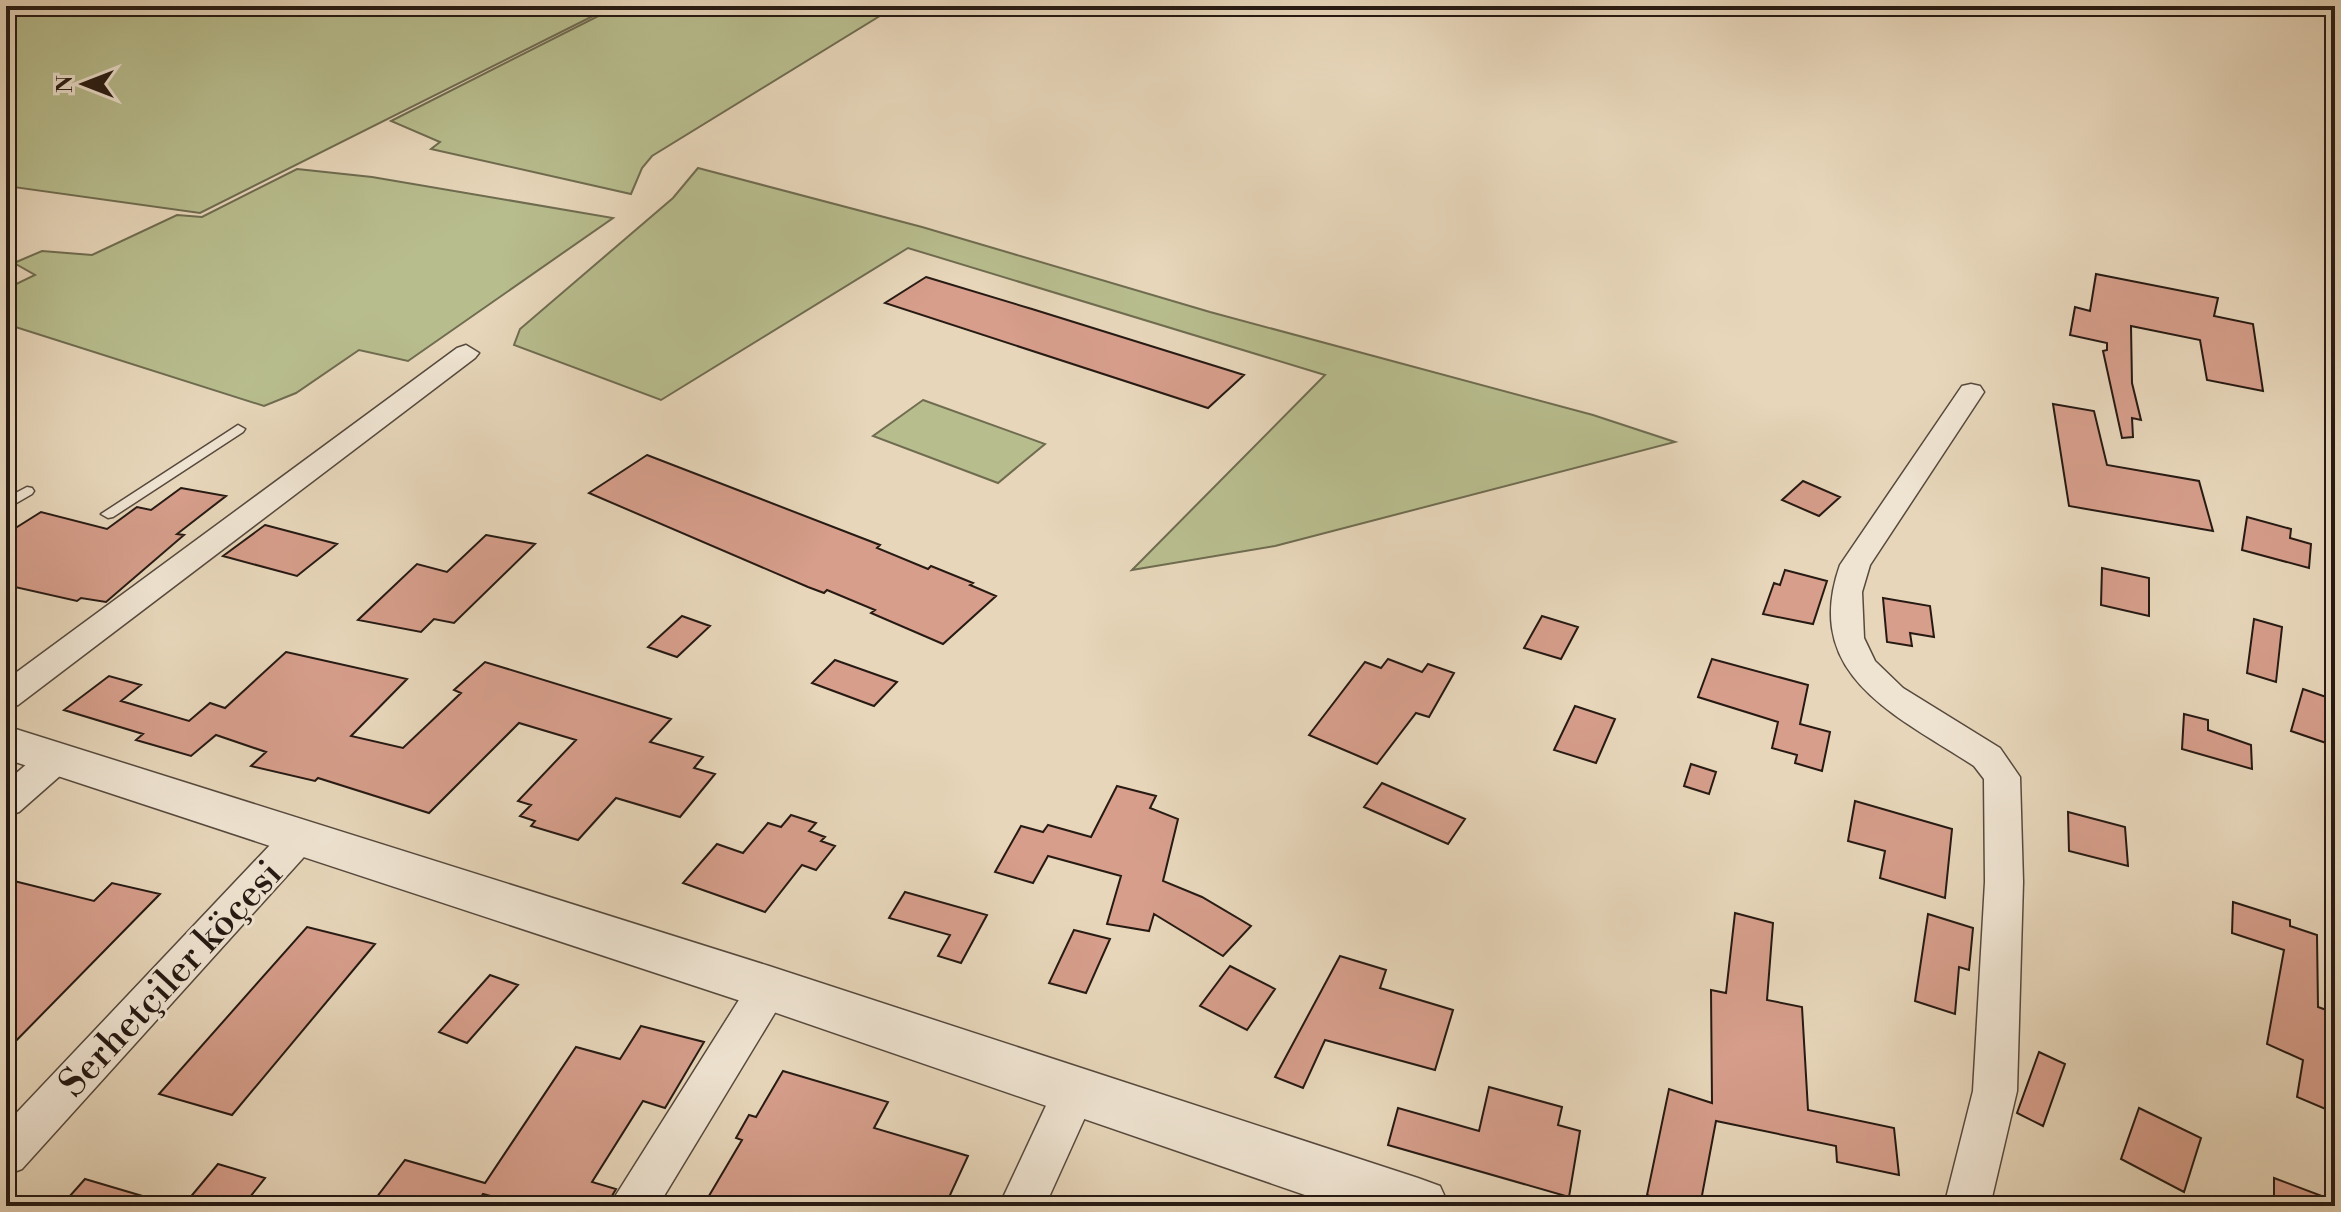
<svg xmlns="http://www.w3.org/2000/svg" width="2341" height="1212" font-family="'Libre Bodoni',serif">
<rect width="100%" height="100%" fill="#e7d6ba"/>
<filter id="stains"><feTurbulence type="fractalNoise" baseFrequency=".0025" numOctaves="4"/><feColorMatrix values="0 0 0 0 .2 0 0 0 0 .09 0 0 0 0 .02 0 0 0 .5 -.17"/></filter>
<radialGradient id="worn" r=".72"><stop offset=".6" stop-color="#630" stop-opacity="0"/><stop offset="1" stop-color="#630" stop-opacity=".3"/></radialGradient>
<path fill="#b8bd8e" stroke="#6f6c50" stroke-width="2" d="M6 6H613L200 213 6 186Z
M618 6H896L652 156 642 168 631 194 431 149 440 142 391 121Z
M698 168 922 227 1210 312 1593 415 1675 442 1275 546 1132 570 1325 375 908 248 661 400 514 345 520 329 673 198Z
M297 169 372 177 613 218 408 361 359 350 296 393 264 406 6 324V289L35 275 14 263 42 251 92 255 177 215 202 217Z
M923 400 1045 444 998 483 873 436Z"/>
<path fill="#d69e8b" stroke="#261a13" stroke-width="2" d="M2096 274 2218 298 2214 316 2253 324 2263 391 2207 380 2200 340 2131 326 2132 383 2141 420 2132 418 2133 437 2122 438 2103 351 2107 350V343L2070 335 2075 307 2090 311Z
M926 277 1032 309 1244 375 1208 408 885 303Z
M2053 404 2094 411 2107 465 2199 481 2213 531 2069 506Z
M647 455 880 545 877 548 928 569 931 566 973 583 970 585 996 596 943 644 871 613 875 610 827 590 824 593 808 587 589 493Z
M1803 481 1840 497 1819 516 1782 500Z
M181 488 226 496 177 534 184 535 106 602 81 598 77 601 6 585V534L41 512 107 529 137 507 151 510Z
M2247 517 2291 529 2290 538 2311 544 2309 568 2242 550Z
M265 525 337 544 297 576 223 556Z
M486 535 535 544 454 623 434 619 421 632 358 620 417 564 447 572Z
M2102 568 2149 578V616L2101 605Z
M1785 570 1827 581 1813 624 1763 614 1774 583 1780 585Z
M1883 598 1930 606 1934 637 1910 633 1912 646 1887 642Z
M682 616 710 626 677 657 648 647Z
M1542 616 1578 627 1561 659 1524 648Z
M2254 619 2282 627 2276 682 2247 673Z
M286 652 407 679 351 736 403 748 461 693 454 690 485 662 671 719 650 742 703 757 694 768 715 774 680 817 616 798 578 840 531 826 535 821 520 816 531 805 518 801 576 740 519 723 429 813 318 778 315 781 251 766 266 752 216 735 191 756 136 740 143 734 64 710 109 676 141 685 121 701 189 721 210 703 225 708Z
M1388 659 1422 672 1428 664 1454 673 1429 717 1416 713 1377 764 1309 735 1365 662 1381 668Z
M1712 659 1808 685 1800 724 1830 732 1822 771 1795 763 1797 755 1772 748 1778 722 1698 697Z
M835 660 897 682 874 706 812 683Z
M2303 689 2335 700V746L2291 731Z
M1575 706 1615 719 1596 763 1554 750Z
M2184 714 2208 720V730L2251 745 2252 769 2182 749Z
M1691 764 1716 772 1709 794 1684 786Z
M1382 783 1465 819 1448 844 1364 807Z
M1117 786 1156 796 1150 808 1178 819 1163 881 1202 897 1251 926 1223 956 1154 914 1149 931 1107 924 1121 876 1048 856 1033 883 995 872 1021 826 1043 832 1048 825 1091 837Z
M1855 801 1952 829 1945 898 1880 878 1885 851 1848 841Z
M2068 812 2125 827 2128 866 2069 851Z
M791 815 816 823 809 831 825 837 821 841 835 846 816 870 802 865 765 912 683 883 717 844 743 853 768 823 781 827Z
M6 879 94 901 112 883 160 894 6 1051Z
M905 892 987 915 961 963 938 956 950 935 889 918Z
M2233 902 2290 920V926L2317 935 2318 1007 2335 1013V1113L2297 1097 2303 1060 2267 1044 2284 950 2232 933Z
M1735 913 1773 923 1767 1000 1802 1007 1808 1110 1894 1128 1899 1175 1837 1162 1836 1146 1716 1121 1700 1206H1678L1647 1195 1669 1089 1712 1103 1711 990 1726 993Z
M1928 914 1973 928 1969 970 1959 967 1955 1014 1915 1001Z
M307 927 375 944 232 1115 159 1094Z
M1074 930 1110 939 1086 993 1049 983Z
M1340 956 1386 970 1380 988 1453 1010 1435 1070 1325 1040 1303 1088 1275 1077Z
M1230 966 1275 989 1247 1030 1200 1006Z
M490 975 518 985 467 1043 439 1032Z
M641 1026 704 1042 665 1108 643 1101 592 1182 616 1189 606 1206H528L483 1194 475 1206H370L405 1160 485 1183 576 1047 620 1059Z
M2039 1052 2065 1064 2043 1126 2017 1113Z
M783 1071 888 1102 874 1128 968 1156 945 1206H703L742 1140 736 1138 749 1115 756 1117Z
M1489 1087 1562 1107 1558 1125 1580 1131 1569 1197 1388 1145 1398 1108 1479 1131Z
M2139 1108 2201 1138 2184 1192 2121 1159Z
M218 1164 265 1178 243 1206H183Z
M2274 1178 2335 1201V1206H2274Z
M85 1179 156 1200 155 1206H61Z"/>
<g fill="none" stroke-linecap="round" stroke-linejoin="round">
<defs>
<path id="service" d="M238 425 245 429 243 432 113 517 108 518 101 514Z
M27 487 32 488 34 491 32 494 6 509V498Z"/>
<path id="minor" d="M466 345 479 353 475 358 18 705 6 709V680L457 348Z
M1971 384 1980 386 1984 392 1870 565 1862 592 1864 638 1875 661 1903 688 2000 748 2020 777 2023 882 2017 1091 1990 1206H1944L1973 1091 1985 882 1984 779 1974 766C1896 715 1801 676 1840 565L1962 386Z
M56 746 69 750 74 759 69 768 19 812 6 816V782L43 750Z
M300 823 313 827 319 837 313 847 22 1169 6 1175V1124L287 827Z
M769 971 784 976 790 988 658 1206H609L754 976Z
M1074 1074 1090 1080 1096 1093 1045 1206H999L1058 1080Z"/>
<path id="tertiary" d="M6 726 769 966 1418 1178 1440 1186 1449 1206H1337L759 1007 6 759Z"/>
</defs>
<use href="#service" stroke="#56493d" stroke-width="3"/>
<use href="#minor" stroke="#56493d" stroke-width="3"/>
<use href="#tertiary" stroke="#56493d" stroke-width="3"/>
<use href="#service" fill="#efe4d2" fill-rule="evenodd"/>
<use href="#minor" fill="#efe4d2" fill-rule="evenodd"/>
<use href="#tertiary" fill="#efe4d2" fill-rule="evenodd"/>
</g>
<g text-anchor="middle" stroke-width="6" stroke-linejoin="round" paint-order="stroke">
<g font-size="38" fill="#261a13" stroke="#efe4d2">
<text transform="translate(170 978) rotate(-47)" y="13">Serhetçiler köçesi</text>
</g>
</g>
<rect width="2341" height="1212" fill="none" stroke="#e7d6ba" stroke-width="32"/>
<rect x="8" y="8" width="2325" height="1196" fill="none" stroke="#261a13" stroke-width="4"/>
<rect x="16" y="16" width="2309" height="1180" fill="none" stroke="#261a13" stroke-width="2"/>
<g transform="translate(84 84) rotate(270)" stroke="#efe4d2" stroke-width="6" paint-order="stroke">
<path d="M0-6L14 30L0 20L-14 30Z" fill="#261a13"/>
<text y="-12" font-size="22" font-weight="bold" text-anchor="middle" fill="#261a13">N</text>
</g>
<rect width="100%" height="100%" filter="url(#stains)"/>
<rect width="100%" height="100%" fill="url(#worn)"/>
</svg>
